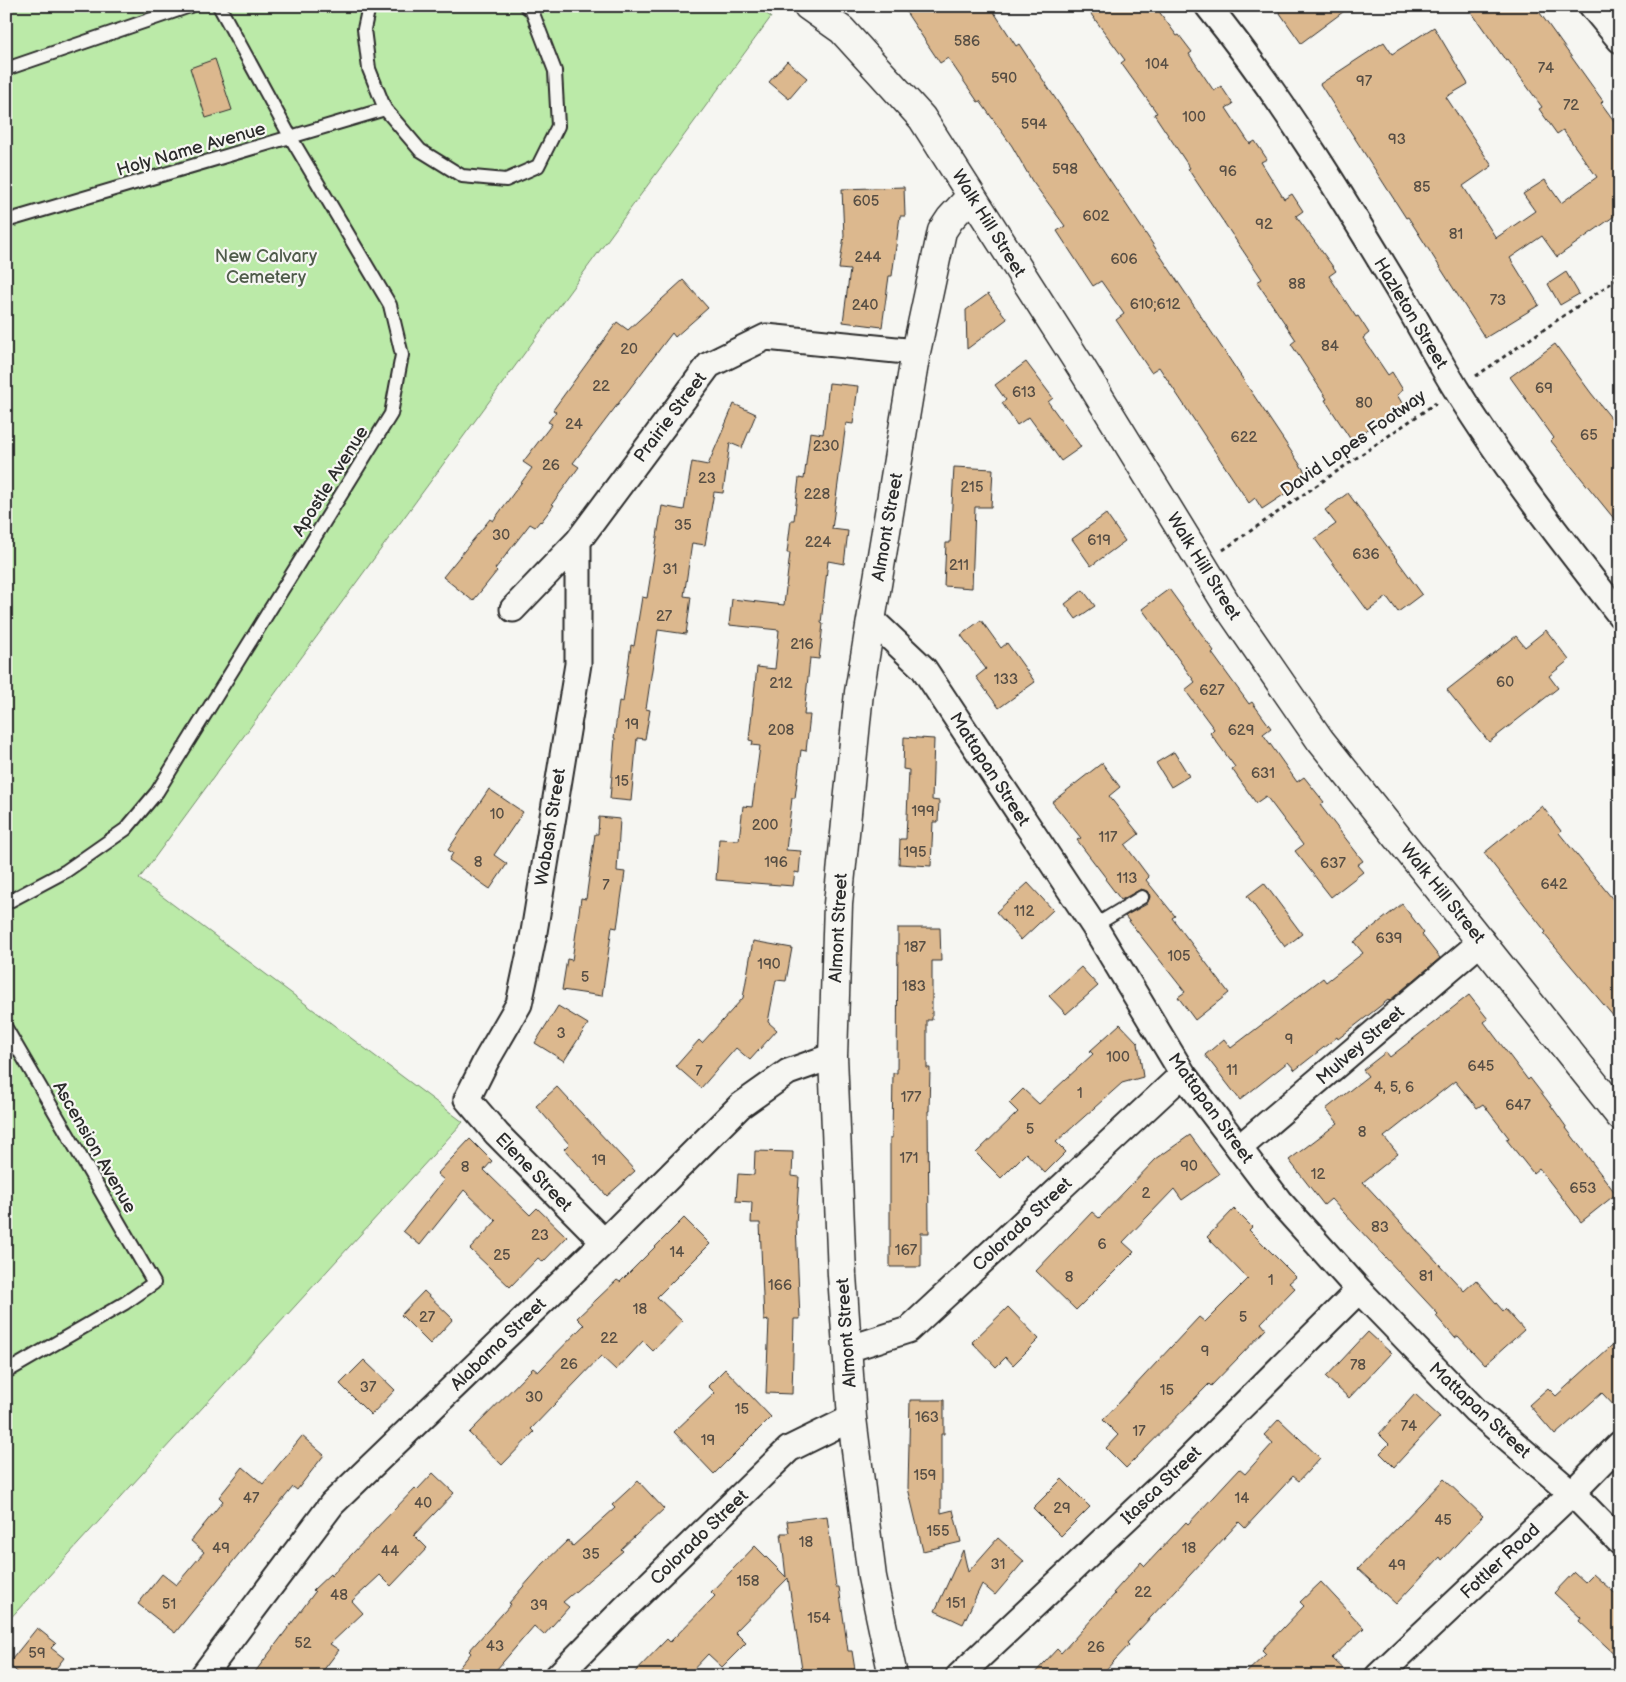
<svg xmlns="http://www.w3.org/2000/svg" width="1626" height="1682" font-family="'Balsamiq Sans',sans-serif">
<rect width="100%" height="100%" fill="#f6f6f2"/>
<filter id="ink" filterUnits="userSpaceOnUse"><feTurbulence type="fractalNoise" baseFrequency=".02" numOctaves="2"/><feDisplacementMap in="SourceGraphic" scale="10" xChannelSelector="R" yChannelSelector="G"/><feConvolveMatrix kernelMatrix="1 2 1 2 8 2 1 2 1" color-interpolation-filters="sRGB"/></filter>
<g filter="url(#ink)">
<path fill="#bbeaa8" stroke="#738a6a" d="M6 6H755L771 17 139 879 463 1122 6 1623Z"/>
<path fill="#dcb88e" stroke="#2b2b2b" d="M902 6H990L1016 46 1019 44 1309 478 1262 509 1255 498 1249 503 1159 367 1151 372 1116 320 1124 314 1101 281 1093 286 1057 231 1065 226 1032 181 1012 146 980 101 978 102 948 58 940 63Z
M1085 6H1155L1177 36 1179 35 1192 52 1189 54 1214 91 1221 86 1233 104 1226 108 1250 144 1255 141 1267 159 1261 162 1284 199 1292 194 1303 211 1296 216 1336 271 1329 276 1356 317 1358 316 1369 333 1363 338 1388 375 1392 372 1403 390 1397 395 1404 406 1351 440 1325 400 1327 399 1291 344 1296 340 1257 282 1262 279 1188 169 1190 168 1154 114 1157 113 1121 63 1125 60Z
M1275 6H1351L1301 43Z
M1467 6H1535L1603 101 1601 103 1620 129V212L1557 257 1542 236 1510 258 1539 305 1485 338 1408 217 1406 218 1320 84 1384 42 1392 54 1434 27 1468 84 1446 97 1492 166 1463 186 1496 238 1535 211 1523 194 1545 180 1561 203 1597 177 1563 130 1557 134 1539 109 1542 107 1508 60 1506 61Z
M215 59 232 110 206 118 190 68Z
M787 61 807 78 789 99 769 82Z
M904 187 905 216H900L892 276H889L882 327 843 322 850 270 839 269 844 236 842 189Z
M1566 272 1579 294 1560 305 1548 284Z
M683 280 708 308 675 337 672 333 573 463 579 467 552 504 554 505 541 522 540 521 535 527 530 524 495 569 497 571 473 601 443 577 490 519 493 521 532 468 523 462 552 424 548 422 556 412 553 410 617 322 628 330Z
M988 294 1007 319 967 349 966 310Z
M1555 344 1591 393 1620 429V526L1551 441 1554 438 1510 377Z
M1026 362 1053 398 1048 402 1081 447 1061 461 1029 417 1017 425 1002 403 1006 400 995 385Z
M829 383 858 386 853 424 846 423 832 529 848 531 844 564 828 561 821 623 823 624 819 659 810 658 804 715H810L806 751 801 750 795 798H792L786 850 801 851 799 873 795 872 793 886 716 880 719 839 739 840 743 806 752 807 760 746 752 745 753 741 749 740 757 667 775 669 779 630 729 625 732 599 784 605 790 553H787L791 520H794L799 478 804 479 810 432 823 434Z
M734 404 756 414 742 448 730 443 723 493 714 492 705 545 692 543 684 596 691 597 686 634 658 630 646 709 650 710 645 739 637 738 631 801 610 799 615 738H614L619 701 623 702 631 645 634 646 642 597 647 598 662 506 684 510 692 462 708 465Z
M954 467 993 469 991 507H975L972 588 944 586 946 543H950Z
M1348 493 1422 594 1398 612 1387 597 1368 611 1315 539 1336 524 1325 510Z
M1106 514 1125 541 1091 566 1072 539Z
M1169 589 1214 651 1212 653 1249 704 1252 702 1271 728 1263 734 1297 782 1304 777 1324 802 1320 805 1363 861 1357 865 1363 872 1331 897 1295 851 1303 845 1266 796 1256 803 1232 769 1235 767 1210 733 1214 729 1185 690 1195 682 1142 609Z
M1083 590 1095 606 1076 619 1065 604Z
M981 620 1001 648 1007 643 1035 682 999 708 976 677 986 669 961 635Z
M1546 630 1569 660 1549 676 1558 688 1489 742 1447 690 1516 636 1525 647Z
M904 737 934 739 932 800 939 801 938 822H933L931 866 899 864 900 839H906L909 770 903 769Z
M1174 752 1189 776 1171 787 1156 763Z
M1102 763 1120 787 1109 796 1139 834 1125 845 1149 877 1146 880 1175 916 1172 918 1229 993 1195 1020 1178 997 1185 992 1125 916 1147 904 1150 897 1149 892 1141 889 1121 900 1105 879 1106 878 1077 840 1081 838 1052 802Z
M489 789 523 812 494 855 507 864 490 889 449 860 453 853 448 850Z
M1542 806 1561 831 1559 833 1620 908V1024L1544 934 1546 932 1484 853Z
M599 817 620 819 617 871 625 872 617 928 612 927 602 996 562 990 567 959 572 960 581 898 586 899 595 834H598Z
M1028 883 1053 910 1021 940 996 912Z
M1264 883 1302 934 1285 947 1247 896Z
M1402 904 1424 933 1422 935 1440 958 1389 1001 1388 1000 1338 1039 1337 1037 1295 1070 1288 1062 1240 1100 1205 1055 1224 1039 1231 1048 1323 978 1326 982 1363 953 1354 942Z
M898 928H940L941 961H932V1020H927V1068H930L929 1111H928L929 1233H921V1267H890V1138H892L893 1073H897Z
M753 941 792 948 786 981 776 980 768 1022 777 1030 750 1060 736 1048 701 1088 676 1066 699 1040 702 1043 743 998Z
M1081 967 1098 986 1066 1014 1049 996Z
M1469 995 1488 1019 1484 1022 1528 1080 1530 1078 1547 1100 1567 1128H1566L1616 1194 1581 1222 1539 1168 1533 1173 1506 1139 1509 1138 1483 1104 1477 1108 1455 1081 1384 1137 1398 1154 1363 1182 1464 1291 1476 1280 1503 1311 1505 1309 1524 1330 1485 1365 1458 1336 1455 1338 1436 1316 1438 1314 1331 1199 1324 1205 1289 1160 1338 1123 1326 1109 1368 1076 1363 1070 1386 1052 1390 1057Z
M558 1006 588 1024 564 1061 535 1043Z
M1120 1024 1138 1043 1143 1077 1122 1083 1056 1142 1066 1152 1045 1173 1026 1153 1001 1178 976 1153 1018 1112 1009 1103 1023 1089 1039 1104 1093 1054 1090 1051Z
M557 1087 635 1171 607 1196 564 1149 569 1144 536 1106Z
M1190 1135 1219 1174 1182 1200 1174 1189 1123 1242 1134 1252 1076 1310 1036 1271 1092 1212 1099 1218 1156 1159Z
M470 1139 492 1161 484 1170 530 1215 537 1208 567 1237 543 1262 538 1258 510 1287 470 1249 496 1221 464 1190 420 1245 403 1231 444 1180 437 1174Z
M755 1151 793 1152 792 1176 799 1177 796 1224 800 1319H794L792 1394 766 1393 769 1320 764 1321 760 1223H751L752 1202 736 1201 738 1174 754 1175Z
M1234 1209 1252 1227 1249 1230 1296 1277 1289 1283 1295 1288 1261 1323 1266 1329 1211 1386 1209 1384 1126 1468 1106 1448 1118 1435 1103 1420 1199 1317 1205 1322 1248 1279 1207 1237Z
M684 1218 710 1244 657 1297 682 1321 653 1351 643 1341 616 1370 601 1356 531 1429 534 1432 502 1465 469 1433 533 1368 538 1372 584 1325 577 1318 617 1280 620 1282Z
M424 1291 453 1319 430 1344 401 1315Z
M1008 1307 1039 1339 1013 1365 1006 1357 996 1367 972 1342Z
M1368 1332 1391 1353 1349 1398 1326 1377Z
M1620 1338V1412L1602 1393 1555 1435 1529 1405 1548 1388 1556 1396Z
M364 1360 395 1390 371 1415 340 1384Z
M725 1369 771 1417 714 1474 674 1432 715 1393 708 1386Z
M1415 1394 1440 1417 1394 1467 1380 1453 1389 1444 1379 1434Z
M910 1400H944V1434H941V1513L953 1510 961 1542 923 1551 908 1488Z
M1279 1419 1320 1458 1299 1481 1293 1476 1245 1528 1239 1522 1127 1643 1129 1645 1100 1676H1032L1057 1649 1061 1653 1115 1594 1113 1593 1141 1562 1145 1566 1186 1522 1188 1524 1239 1469 1245 1474 1273 1443 1264 1435Z
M302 1436 324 1455 297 1490 293 1487 175 1633 138 1604 162 1574 176 1585 204 1552 191 1541 223 1501 219 1497 243 1467 263 1484Z
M433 1473 454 1493 414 1535 427 1548 391 1586 380 1575 352 1601 363 1613 330 1644 339 1650 319 1676H252L315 1592 313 1590 330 1574 331 1576 415 1488 417 1490Z
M1062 1479 1090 1507 1061 1536 1033 1508Z
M1444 1479 1483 1516 1442 1560 1440 1557 1396 1604 1358 1569Z
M638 1481 664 1509 621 1549 623 1551 563 1602 569 1607 544 1635 534 1626 491 1676H452L471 1653 469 1651 511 1604 509 1603 543 1564 568 1540 573 1546 615 1508 612 1505Z
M827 1516 836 1587H839L848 1651H852L856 1676H803L788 1578 735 1632 746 1643 722 1667 708 1654 687 1676H631L667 1639 670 1642 715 1596 711 1592 755 1546 786 1577 781 1533H789L787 1521Z
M998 1538 1024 1561 995 1595 982 1584 963 1624 935 1611 963 1550 968 1572Z
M1574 1572 1585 1582 1593 1574 1620 1598V1659L1579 1621 1581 1618 1554 1593Z
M1321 1582 1364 1628 1332 1658 1351 1676H1243L1266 1654 1262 1650 1304 1606 1300 1602Z
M37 1628 56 1643 51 1648 64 1658 50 1676H22L8 1664Z"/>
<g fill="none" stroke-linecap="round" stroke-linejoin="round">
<defs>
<path id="lane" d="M369 6 364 29 369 69 385 109 420 150 462 176 506 180 538 166 558 126 555 71 532 11 526 6
M6 69 190 6
M6 221 385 109
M6 903 66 871 126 829 157 792 391 414 402 355 390 305 291 138 219 6
M1094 926 1142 897
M6 1028 154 1283 125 1303 6 1372"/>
<path id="street" d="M1208 6C1285 101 1348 206 1411 311 1426 337 1440 363 1456 389 1505 468 1563 542 1620 615
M1592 6 1620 40
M578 541V664L533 938 519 1004 486 1061 467 1099 497 1134 604 1242
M513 609 578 541 709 365 766 337 916 352
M871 619 924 669 1094 926 1183 1074 1279 1201 1359 1290 1475 1410 1572 1493 1620 1542
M1239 1148 1482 941
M848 1349 908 1330 1183 1074
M203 1676 332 1504 604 1242 740 1106 788 1072 833 1056
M558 1676 624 1609 789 1449 852 1418
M959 1676 1183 1465 1359 1290
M1378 1676 1572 1493 1620 1444"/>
<path id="secondary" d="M808 6 842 30 922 118 1081 367 1229 608 1320 740 1620 1116
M893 1676 872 1577 852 1418 842 1275 833 1056 838 904 859 692 916 352 942 231 950 219 971 196"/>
</defs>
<use href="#lane" stroke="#2b2b2b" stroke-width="16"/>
<use href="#street" stroke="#2b2b2b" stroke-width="29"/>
<use href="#secondary" stroke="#2b2b2b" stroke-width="31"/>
<path stroke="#2b2b2b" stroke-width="3" stroke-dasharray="4 4" stroke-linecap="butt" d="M1476 376 1620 277
M1223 550 1436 403"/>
<use href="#lane" stroke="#f6f6f2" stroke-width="12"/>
<use href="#street" stroke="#f6f6f2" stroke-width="25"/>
<use href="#secondary" stroke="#f6f6f2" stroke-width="28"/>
</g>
</g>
<g text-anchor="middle" stroke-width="4.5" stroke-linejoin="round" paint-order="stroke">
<g font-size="15" fill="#574e44">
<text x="967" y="46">586</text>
<text x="1157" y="69">104</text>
<text x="1546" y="73">74</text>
<text x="1004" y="83">590</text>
<text x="1364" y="86">97</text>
<text x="1571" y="110">72</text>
<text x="1194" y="122">100</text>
<text x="1034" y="129">594</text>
<text x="1397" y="144">93</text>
<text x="1065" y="174">598</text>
<text x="1228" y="176">96</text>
<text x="1422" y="192">85</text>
<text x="866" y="206">605</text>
<text x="1096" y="221">602</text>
<text x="1264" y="229">92</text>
<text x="1456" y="239">81</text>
<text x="868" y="262">244</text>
<text x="1124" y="264">606</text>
<text x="1297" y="289">88</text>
<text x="1498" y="305">73</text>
<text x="1155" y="309">610;612</text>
<text x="865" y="310">240</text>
<text x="1330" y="351">84</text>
<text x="629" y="354">20</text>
<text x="601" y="391">22</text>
<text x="1544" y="393">69</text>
<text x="1024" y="397">613</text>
<text x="1364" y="408">80</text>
<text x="574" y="429">24</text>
<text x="1589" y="440">65</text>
<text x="1244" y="442">622</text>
<text x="826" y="451">230</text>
<text x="551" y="470">26</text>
<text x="707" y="483">23</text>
<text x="972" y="492">215</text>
<text x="817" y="499">228</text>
<text x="683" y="530">35</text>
<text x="501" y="540">30</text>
<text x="1099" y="545">619</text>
<text x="818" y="547">224</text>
<text x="1366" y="559">636</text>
<text x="959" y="570">211</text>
<text x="670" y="574">31</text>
<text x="664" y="621">27</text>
<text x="802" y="649">216</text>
<text x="1006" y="684">133</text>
<text x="1505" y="687">60</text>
<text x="781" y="688">212</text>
<text x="1212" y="695">627</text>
<text x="632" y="729">19</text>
<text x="781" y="735">208</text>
<text x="1241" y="735">629</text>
<text x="1263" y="778">631</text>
<text x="622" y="786">15</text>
<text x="923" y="816">199</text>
<text x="497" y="819">10</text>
<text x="765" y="830">200</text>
<text x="1108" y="842">117</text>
<text x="915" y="857">195</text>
<text x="478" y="867">8</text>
<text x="776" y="867">196</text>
<text x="1333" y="868">637</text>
<text x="1127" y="883">113</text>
<text x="1554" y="889">642</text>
<text x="606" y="890">7</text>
<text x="1024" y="916">112</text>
<text x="1389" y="943">639</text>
<text x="915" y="952">187</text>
<text x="1179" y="961">105</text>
<text x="769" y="969">190</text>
<text x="585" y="982">5</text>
<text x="914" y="991">183</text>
<text x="561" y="1038">3</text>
<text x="1289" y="1044">9</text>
<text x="1118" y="1062">100</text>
<text x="1481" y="1071">645</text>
<text x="1232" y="1075">11</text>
<text x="699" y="1076">7</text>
<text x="1394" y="1092">4, 5, 6</text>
<text x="1080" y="1098">1</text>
<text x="911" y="1102">177</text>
<text x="1518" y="1110">647</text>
<text x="1030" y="1134">5</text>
<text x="1362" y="1137">8</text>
<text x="909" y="1163">171</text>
<text x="599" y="1165">19</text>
<text x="1189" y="1171">90</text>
<text x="465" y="1172">8</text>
<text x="1318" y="1179">12</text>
<text x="1583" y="1193">653</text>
<text x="1146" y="1198">2</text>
<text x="1380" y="1232">83</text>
<text x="540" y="1240">23</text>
<text x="1102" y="1249">6</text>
<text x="906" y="1255">167</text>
<text x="677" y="1257">14</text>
<text x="502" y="1260">25</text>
<text x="1426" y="1281">81</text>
<text x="1069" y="1282">8</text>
<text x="1271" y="1285">1</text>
<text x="780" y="1290">166</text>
<text x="640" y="1314">18</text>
<text x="427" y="1322">27</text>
<text x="1243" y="1322">5</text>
<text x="609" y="1343">22</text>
<text x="1205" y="1356">9</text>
<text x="569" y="1369">26</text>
<text x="1358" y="1370">78</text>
<text x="368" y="1392">37</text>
<text x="1167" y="1395">15</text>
<text x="534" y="1402">30</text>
<text x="742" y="1414">15</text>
<text x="927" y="1422">163</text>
<text x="1409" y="1431">74</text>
<text x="1139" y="1436">17</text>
<text x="708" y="1445">19</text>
<text x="925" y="1480">159</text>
<text x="251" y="1503">47</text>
<text x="1242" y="1503">14</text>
<text x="423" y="1508">40</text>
<text x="1062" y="1513">29</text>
<text x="1443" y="1525">45</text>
<text x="938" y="1536">155</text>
<text x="806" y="1547">18</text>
<text x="221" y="1553">49</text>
<text x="1189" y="1553">18</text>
<text x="390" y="1556">44</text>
<text x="591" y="1559">35</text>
<text x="998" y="1569">31</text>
<text x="1397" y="1570">49</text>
<text x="748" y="1586">158</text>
<text x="1143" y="1597">22</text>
<text x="339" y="1600">48</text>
<text x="956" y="1608">151</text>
<text x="169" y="1609">51</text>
<text x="539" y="1610">39</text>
<text x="819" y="1623">154</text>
<text x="303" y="1648">52</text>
<text x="495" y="1651">43</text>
<text x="1096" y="1652">26</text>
<text x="37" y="1658">59</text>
</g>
<g font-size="18" fill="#2b2b2b" stroke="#f6f6f2">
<text transform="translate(191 149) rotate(-16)" y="6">Holy Name Avenue</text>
<text transform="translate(989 223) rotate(58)" y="6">Walk Hill Street</text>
<text transform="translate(1411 313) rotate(59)" y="6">Hazleton Street</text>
<text transform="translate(670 417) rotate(-53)" y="6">Prairie Street</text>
<text transform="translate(1353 443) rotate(-35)" y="6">David Lopes Footway</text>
<text transform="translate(330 481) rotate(-58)" y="6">Apostle Avenue</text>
<text transform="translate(887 527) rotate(-80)" y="6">Almont Street</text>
<text transform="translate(1204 566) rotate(58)" y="6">Walk Hill Street</text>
<text transform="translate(990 769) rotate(57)" y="6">Mattapan Street</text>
<text transform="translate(550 827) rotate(-81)" y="6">Wabash Street</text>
<text transform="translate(1443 893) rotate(51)" y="6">Walk Hill Street</text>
<text transform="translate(838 928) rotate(-87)" y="6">Almont Street</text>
<text transform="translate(1360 1045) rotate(-41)" y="6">Mulvey Street</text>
<text transform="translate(1211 1108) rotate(54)" y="6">Mattapan Street</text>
<text transform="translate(95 1147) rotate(60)" y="6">Ascension Avenue</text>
<text transform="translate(534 1172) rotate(46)" y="6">Elene Street</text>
<text transform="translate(1022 1224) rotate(-43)" y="6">Colorado Street</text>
<text transform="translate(846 1333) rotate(-94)" y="6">Almont Street</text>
<text transform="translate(498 1344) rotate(-44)" y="6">Alabama Street</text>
<text transform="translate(1480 1410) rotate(43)" y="6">Mattapan Street</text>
<text transform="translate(1161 1485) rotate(-44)" y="6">Itasca Street</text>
<text transform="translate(699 1537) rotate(-44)" y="6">Colorado Street</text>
<text transform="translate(1500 1561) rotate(-43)" y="6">Fottler Road</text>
</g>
<g font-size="18" fill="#4f5b4a" stroke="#f6f6f2">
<text x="266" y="262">New Calvary<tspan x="266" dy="21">Cemetery</tspan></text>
</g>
</g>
<rect width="1626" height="1682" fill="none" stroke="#f6f6f2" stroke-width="25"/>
<rect x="12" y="12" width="1601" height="1657" fill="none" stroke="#2b2b2b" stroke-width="2" filter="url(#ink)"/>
</svg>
